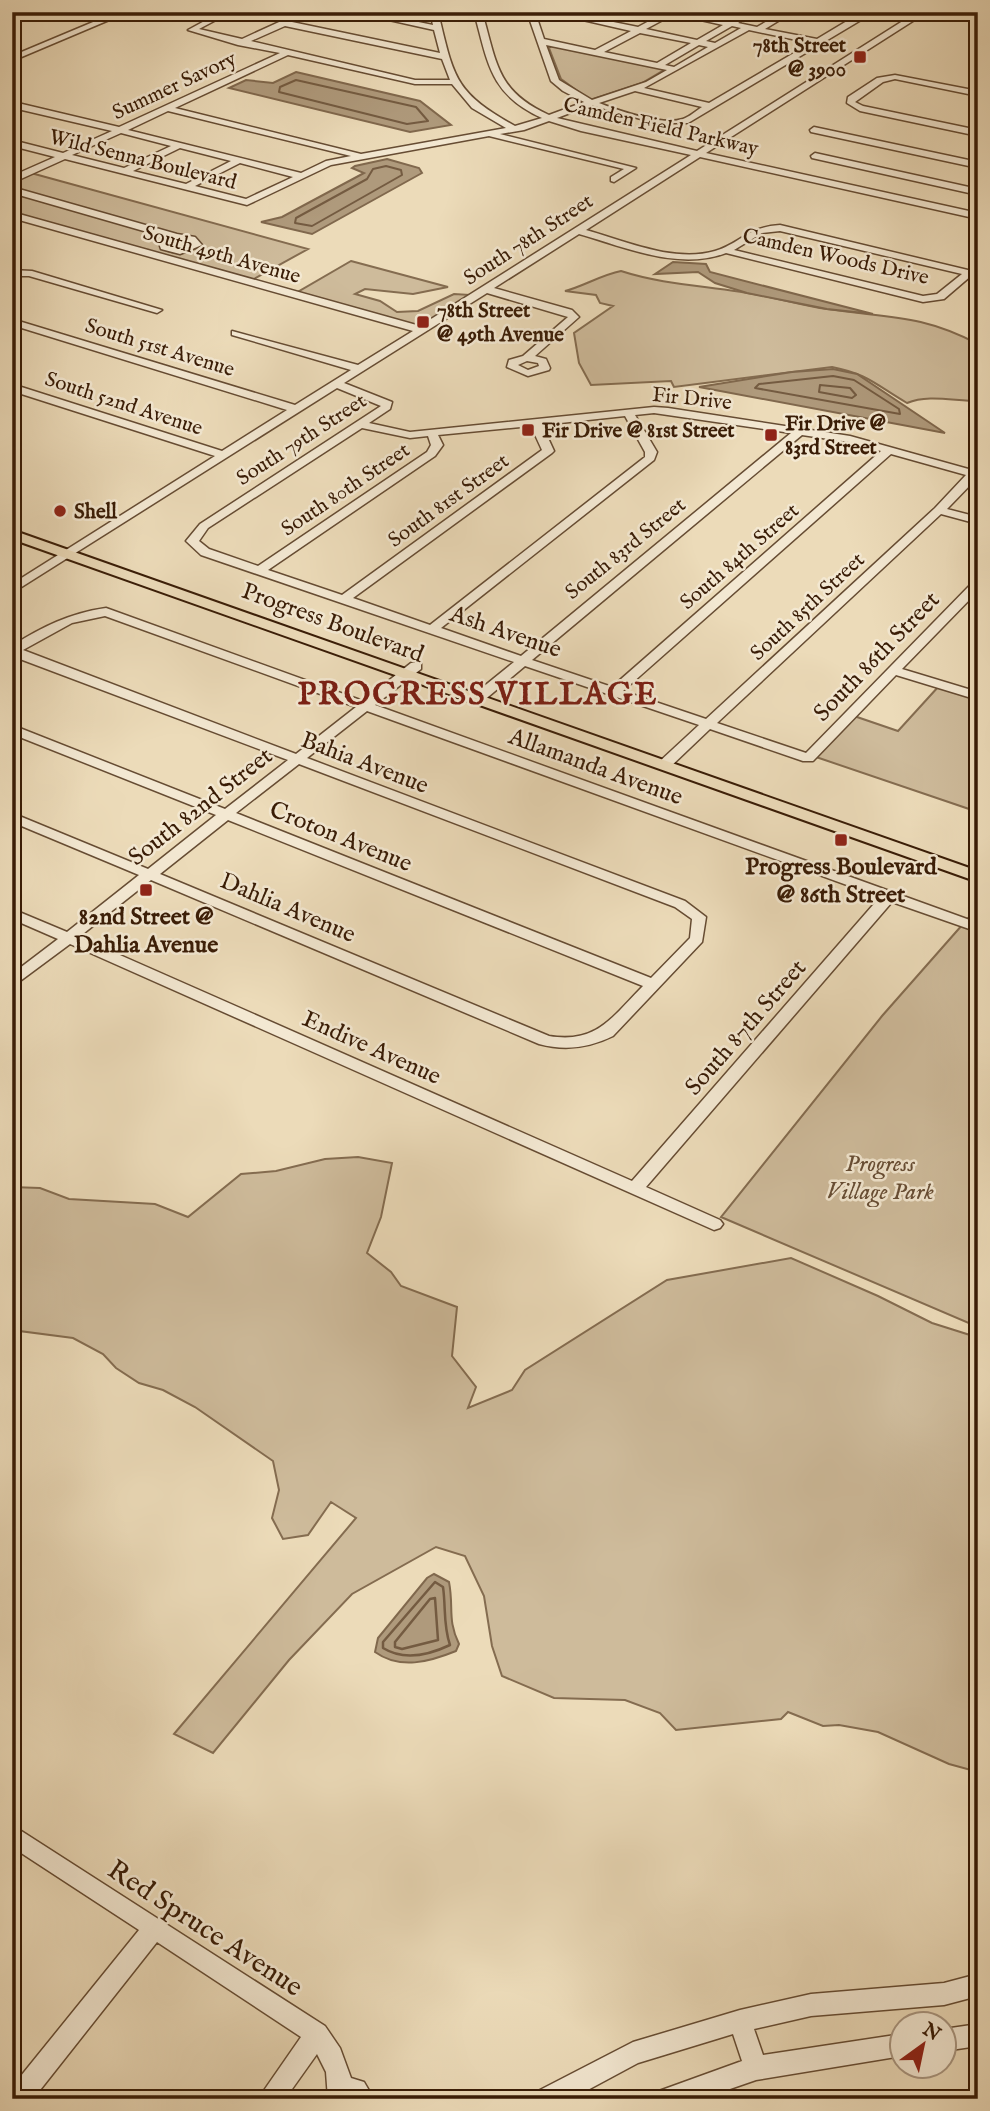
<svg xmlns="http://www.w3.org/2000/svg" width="990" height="2111" font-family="'IM FELL English',serif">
<rect width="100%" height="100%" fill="#ecdbb9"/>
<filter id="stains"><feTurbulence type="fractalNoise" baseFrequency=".00286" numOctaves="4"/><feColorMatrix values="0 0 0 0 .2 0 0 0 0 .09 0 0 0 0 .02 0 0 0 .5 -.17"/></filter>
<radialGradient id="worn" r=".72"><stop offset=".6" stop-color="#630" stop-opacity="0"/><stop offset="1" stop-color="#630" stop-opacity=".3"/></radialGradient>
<path fill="#cebb9b" stroke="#846c50" stroke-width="2" d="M552 46 662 68 664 70 642 83 590 100 561 79 549 48Z
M31 173 308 249 252 280 12 213V192L170 238 160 245C168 257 190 254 201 245L194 238 178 236 12 188V182Z
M351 261 448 287 413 294 365 289 355 294 380 301 397 312 418 311 454 294 471 295 421 328 296 293Z
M621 271C667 286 716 286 764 296 785 300 806 306 827 309 888 318 921 314 978 344V401C954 401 928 394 907 403 876 385 868 374 832 367L674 387 671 381 591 385 579 363 574 333 613 306 600 303 596 295 565 291C584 286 601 275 621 271Z
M939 686 978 699V812L816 757 854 716 898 731Z
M978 907V1327L721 1217 882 1016Z
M358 1157 392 1163 381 1217 367 1253 391 1272 401 1286 457 1307 452 1356 476 1387 468 1408 512 1390 525 1370 667 1280 791 1258 878 1296 932 1323 970 1335 973 1330 978 1332V1772L949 1764 878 1732 839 1725 823 1726 788 1712 781 1719 676 1730 660 1713 625 1700 554 1698 502 1676 492 1646 484 1596 465 1556 436 1547 352 1594 289 1660 213 1753 174 1734 356 1518 331 1502 308 1535 283 1539 272 1518 279 1490 273 1461 195 1407 163 1390 139 1383 116 1368 103 1354 73 1338 12 1330V1187L40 1188 69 1199 155 1204 188 1217 241 1174 276 1171 325 1159Z"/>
<path fill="#af9a7c" stroke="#80684d" stroke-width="2" d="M296 72 420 101 451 125 410 132 229 88 246 80 273 83Z
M387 159 419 168 422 173 312 234 261 222 282 217 364 173 352 168 355 166Z
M673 262 706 264 710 272 873 314 827 309 747 293 715 283 698 272 655 274Z
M833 369 857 374 945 433 699 387 792 372Z
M434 1574 449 1582C454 1608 447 1619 459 1644L456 1651C429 1662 400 1670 375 1652L378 1638 427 1578Z"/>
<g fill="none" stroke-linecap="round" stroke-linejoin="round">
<path stroke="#745b41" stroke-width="2" d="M296 80 416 107 428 121 407 124 279 92 280 87Z
M386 166 401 170 402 175 312 226 295 223 296 218 367 179 373 169Z
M833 376 854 380 899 409 900 414 755 388 759 384Z
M820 385 850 388 856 395 852 398 819 392Z"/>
<path stroke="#745b41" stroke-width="2.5" d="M435 1582 443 1587C446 1608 443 1625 450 1645 429 1655 404 1661 383 1648V1642Z
M435 1598 438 1640 402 1649 395 1647V1642L430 1599Z"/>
<defs>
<path id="minor" d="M117 12H128L12 61V56Z
M221 12H231L199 29 242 39 301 12H312L292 22 440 53 434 30 353 12H370L433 25 430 12H438C454 78 454 92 515 126L542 118C489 94 488 62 474 12H482C497 63 496 91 549 115L584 102 563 91 551 81 527 12H535L544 39 595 50 631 31 548 12H564L638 27 666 12H686L729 21 745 12H755L738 23 757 27 783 12H793L765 29 817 39 847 21 809 12 861 16V20L688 123H655L591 105 557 118 697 151 917 12H927L706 153 978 213V219L700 157 586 230C625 241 674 263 715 251 741 243 747 227 780 225L972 271V275L944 299 923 302 726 253C678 271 625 247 579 234L494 288 572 310 579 317 535 356 546 359 550 368 549 370 528 376 507 367 509 360 523 356 568 317 487 293 344 383 392 402 390 409 369 423 410 432 654 407 668 408 850 436 972 470 978 467V477L947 509 978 517V524L941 514 717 723 806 753 974 581 978 580V591L902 669 978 692V700L896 675 813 761H803L710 729 669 768H659L657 765 659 762 699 725 525 666 482 702H472V696L514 662 201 555 186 541 200 524 381 406 337 388 12 593V584L215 456 12 391V384L222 451 287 410 12 325V319L295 405 351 370 232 335V331L358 365 413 331 12 218V212L420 326 691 155 581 131 549 121 524 130 500 134 636 168 614 182 611 181V177L624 169 489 136 331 165 247 205 65 159 12 183V176L55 157 12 146V140L63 153 112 131 22 110 12 112V107L22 104 119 127 280 53 238 45 188 30ZM674 14 723 25 697 40 646 29ZM285 26 442 59 450 80H415L251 41ZM732 26 741 28 715 43 706 41ZM749 30 811 43 709 103 644 88ZM640 33 691 43 657 63 604 52ZM546 45 657 68 667 70 646 82 592 100 559 80ZM699 45 708 47 674 67 665 65ZM288 55 415 84H452L472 108 506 128 361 154 175 108ZM635 91 702 107C696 111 689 117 683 119 661 126 620 111 599 103ZM168 111 351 156 326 161 301 173 128 130ZM121 133 171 146 124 168 72 155ZM180 148 231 161 186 184 133 171ZM240 163 293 177 246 199 195 186ZM780 231 962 274 937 294 923 296 734 250 762 233ZM527 361 538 363 539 366 528 370 518 365ZM654 413 791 433 521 656 441 628 654 460 657 452 635 415ZM625 416 645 452V457L430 625 353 598 552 453 554 451 542 425ZM531 426 542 450 342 595 268 570 435 456 443 445 438 435ZM362 428 410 438 428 436 431 445 427 452 258 566 209 549 199 541 208 528ZM802 435 849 442 881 451 612 687 532 660ZM891 454 966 475 935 508 706 719 623 691Z
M895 75 978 91V96L895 79 883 82 855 102 863 106 978 130V136L860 111 847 103 848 97 877 78Z
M814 127 978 162V168L811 132 810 130Z
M815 153 978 189V195L812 158 811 156Z
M12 187 177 234 195 237 202 245 180 254 161 249 159 243 168 238 12 193ZM177 240 189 241 191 244 179 248 169 245Z
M12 270 32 271 162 310 157 313 29 276H12Z
M106 608 363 701 411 663H421V669L375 705 978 923V932L892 902 646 1187 720 1220 723 1224 720 1228 714 1230 70 944 12 987V974L58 939 12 919V909L67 932 139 875 12 822V813L148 869 216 815 12 734V725L225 809 288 760 12 656V646C42 627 70 613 106 608ZM105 616 356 707 296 754 23 650 72 623ZM367 711 880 897 632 1181 79 937 151 880 539 1044C565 1051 589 1048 613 1036L702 942 706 917 685 901 307 758ZM299 764 675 907 692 919 690 938 651 978 236 813ZM228 820 643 986C612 1017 597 1044 549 1036L160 874Z
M12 1825 325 2026 340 2048 351 2078 364 2082 374 2099H328L326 2072 317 2054 285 2099H258L301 2037 157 1942 33 2099H12V2087L139 1930 12 1847Z
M978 1974V1996L944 2005 811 2016 754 2029 763 2055 902 2034V2056L756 2080 701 2099H655L659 2091 742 2061 733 2034 638 2063 571 2099H534L538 2091 633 2042 740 2010 811 1994 944 1983Z
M978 2024V2046L944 2051V2029Z"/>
<path id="major" d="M12 530 978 871V882L12 539Z"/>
</defs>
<use href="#minor" stroke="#664c33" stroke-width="3"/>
<use href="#major" stroke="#391c06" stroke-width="4"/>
<use href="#minor" fill="#f3e8d2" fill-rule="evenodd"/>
<use href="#major" fill="#ecdbb9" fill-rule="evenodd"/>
</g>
<g fill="#8f2418" stroke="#f3e8d2" stroke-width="2.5">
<rect x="853" y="50" width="14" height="14" rx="3.5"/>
<rect x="416" y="315" width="14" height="14" rx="3.5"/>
<rect x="521" y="423" width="14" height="14" rx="3.5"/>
<rect x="764" y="428" width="14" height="14" rx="3.5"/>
<circle cx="60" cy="511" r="7"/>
<rect x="834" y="833" width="14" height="14" rx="3.5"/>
<rect x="139" y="883" width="14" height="14" rx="3.5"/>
</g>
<g text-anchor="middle" stroke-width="5" stroke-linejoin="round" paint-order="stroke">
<g font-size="21" font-weight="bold" fill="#391c06" stroke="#f3e8d2" text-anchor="start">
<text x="846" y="52" text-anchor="end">78th Street<tspan x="846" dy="24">@ 3900</tspan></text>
<text x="437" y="317">78th Street<tspan x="437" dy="24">@ 49th Avenue</tspan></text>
<text x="785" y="430">Fir Drive @<tspan x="785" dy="24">83rd Street</tspan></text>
<text x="542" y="437">Fir Drive @ 81st Street</text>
<text x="74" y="518">Shell</text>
</g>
<g font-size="21" fill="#391c06" stroke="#f3e8d2">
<text transform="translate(174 85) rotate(-25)" y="7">Summer Savory</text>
<text transform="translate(661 126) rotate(13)" y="7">Camden Field Parkway</text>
<text transform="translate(143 159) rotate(14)" y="7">Wild Senna Boulevard</text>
<text transform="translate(528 239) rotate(-33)" y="7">South 78th Street</text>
<text transform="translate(222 254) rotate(16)" y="7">South 49th Avenue</text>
<text transform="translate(836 256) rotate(13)" y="7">Camden Woods Drive</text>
<text transform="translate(160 347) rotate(17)" y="7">South 51st Avenue</text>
<text transform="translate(692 398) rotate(6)" y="7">Fir Drive</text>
<text transform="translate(124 403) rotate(18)" y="7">South 52nd Avenue</text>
<text transform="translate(301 439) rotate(-33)" y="7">South 79th Street</text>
<text transform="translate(345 489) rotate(-34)" y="7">South 80th Street</text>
<text transform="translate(448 500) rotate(-36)" y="7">South 81st Street</text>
<text transform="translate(625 548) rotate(-39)" y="7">South 83rd Street</text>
<text transform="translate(739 556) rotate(-41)" y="7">South 84th Street</text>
<text transform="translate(807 606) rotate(-43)" y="7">South 85th Street</text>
</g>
<g font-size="24" fill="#391c06" stroke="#f3e8d2">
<text transform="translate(333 622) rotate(20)" y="8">Progress Boulevard</text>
<text transform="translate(506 631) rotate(19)" y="8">Ash Avenue</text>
<text transform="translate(876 656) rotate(-46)" y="8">South 86th Street</text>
<text transform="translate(365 762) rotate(21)" y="8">Bahia Avenue</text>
<text transform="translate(596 766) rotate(20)" y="8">Allamanda Avenue</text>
<text transform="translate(200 806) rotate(-38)" y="8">South 82nd Street</text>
<text transform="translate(341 836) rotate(22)" y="8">Croton Avenue</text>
<text transform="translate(288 907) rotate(23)" y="8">Dahlia Avenue</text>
<text transform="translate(745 1027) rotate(-49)" y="8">South 87th Street</text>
<text transform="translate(372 1047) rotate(24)" y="8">Endive Avenue</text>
</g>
<g font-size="24" font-weight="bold" fill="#391c06" stroke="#f3e8d2">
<text x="841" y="874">Progress Boulevard<tspan x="841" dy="28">@ 86th Street</tspan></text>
<text x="146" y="924">82nd Street @<tspan x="146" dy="28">Dahlia Avenue</tspan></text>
</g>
<g font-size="24" font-style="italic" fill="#664c33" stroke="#f3e8d2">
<text x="880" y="1171">Progress<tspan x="880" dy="28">Village Park</tspan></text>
</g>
<g font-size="28" fill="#391c06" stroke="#f3e8d2">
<text transform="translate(206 1927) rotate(33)" y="10">Red Spruce Avenue</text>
</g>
<g font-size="32" font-weight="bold" letter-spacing="2" fill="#7a1f14" stroke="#f3e8d2">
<text x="478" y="704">PROGRESS VILLAGE</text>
</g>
</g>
<rect width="990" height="2111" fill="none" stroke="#ecdbb9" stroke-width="42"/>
<rect x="14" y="14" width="962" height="2083" fill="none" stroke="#391c06" stroke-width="3.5"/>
<rect x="21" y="21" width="948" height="2069" fill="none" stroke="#391c06" stroke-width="2"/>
<g transform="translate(923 2045) rotate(33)"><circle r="33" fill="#f3e8d2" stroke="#a99680" stroke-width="2"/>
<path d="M0-5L12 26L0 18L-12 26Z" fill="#8f2418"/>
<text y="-10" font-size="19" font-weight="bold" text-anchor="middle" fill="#391c06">N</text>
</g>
<rect width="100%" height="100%" filter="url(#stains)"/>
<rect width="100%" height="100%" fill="url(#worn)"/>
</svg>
